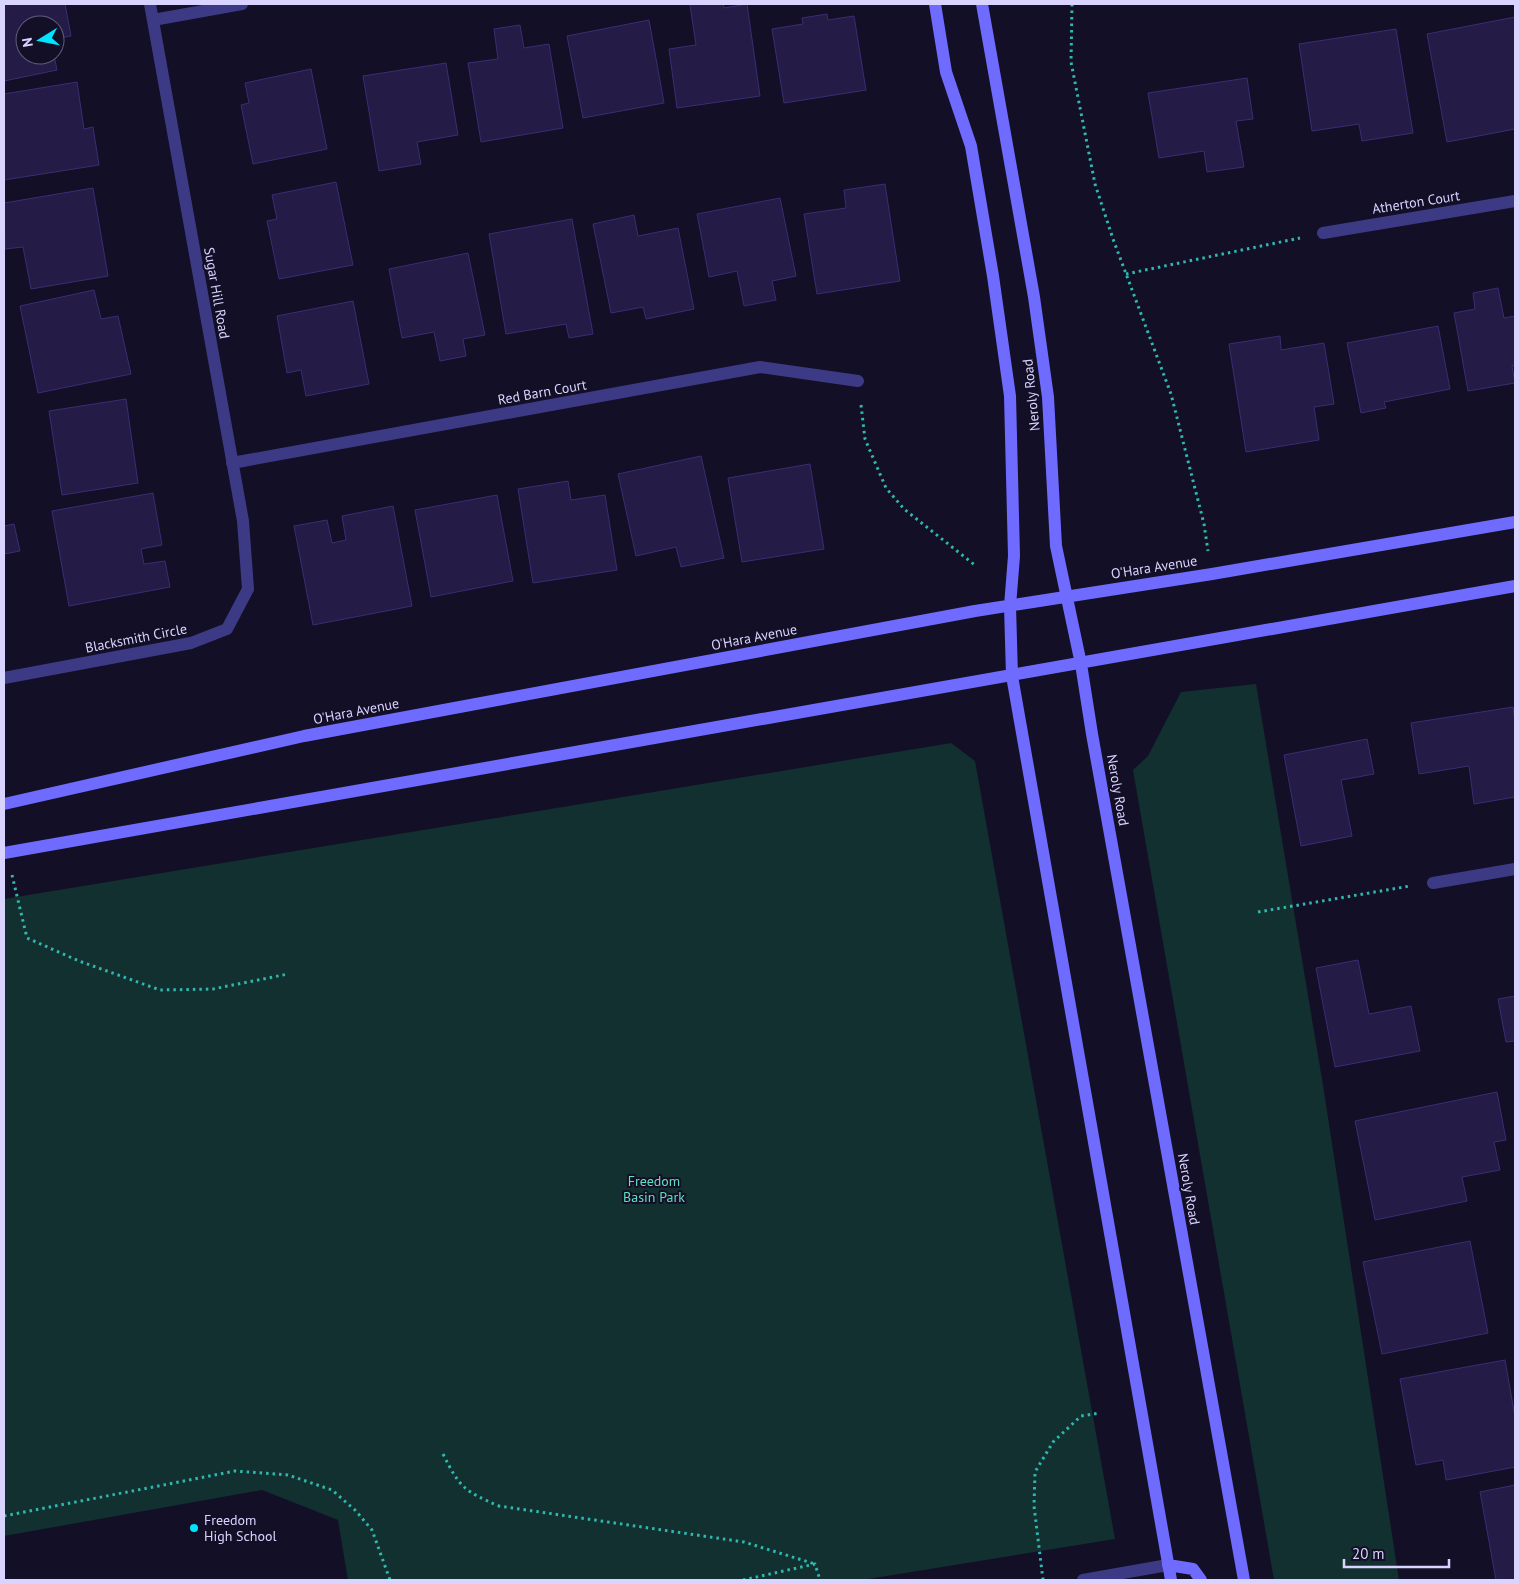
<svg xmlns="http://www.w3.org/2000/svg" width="1519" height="1584" font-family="'PT Sans',sans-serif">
<rect width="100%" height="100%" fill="#130f26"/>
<path fill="#12302f" d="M1256 684 1323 1085 1399 1580H1274L1133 770 1148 756 1181 692Z
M951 743 975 761 1115 1539 862 1580H348L338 1520 262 1490 4 1536V899Z"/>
<path fill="#241b47" stroke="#3b2d73" d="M4 4H65L71 36 55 39V25H25V55H54L57 70 4 81Z
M696 4H723L724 8 747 4 760 96 677 108 669 49 696 45 690 5Z
M827 14 828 20 854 16 866 90 784 103 772 29 803 24 802 18Z
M1515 17V129L1447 142 1427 34Z
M649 20 664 103 583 118 567 36Z
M520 25 524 48 549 44 563 128 481 142 468 63 498 59 494 29Z
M1396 29 1413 133 1362 141 1359 124 1312 131 1299 44Z
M446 63 458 135 417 142 421 164 379 171 363 76Z
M311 69 327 149 253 164 241 105 249 103 245 83Z
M1247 78 1253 119 1236 121 1244 167 1207 172 1204 151 1159 158 1148 93Z
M77 82 84 129 93 127 99 165 4 180V94Z
M336 182 353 265 279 279 267 221 277 219 272 195Z
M885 184 900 281 817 294 804 214 846 208 844 190Z
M93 188 108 276 31 289 23 247 5 249 4 203Z
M780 198 796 276 772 281 776 300 744 306 737 271 709 277 697 214Z
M634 215 638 236 678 228 694 309 646 319 643 307 611 313 593 224Z
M572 219 593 334 569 338 566 324 506 334 489 234Z
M468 253 485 335 463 339 466 356 440 361 434 332 402 338 389 269Z
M1498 288 1504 318 1515 316V365L1512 366 1515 383 1468 391 1454 313 1475 309 1473 293Z
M94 290 101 319 118 316 131 374 38 393 20 306Z
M353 301 369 384 306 396 301 370 287 373 277 316Z
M1438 326 1450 389 1384 402 1386 408 1361 413 1347 343Z
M1280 336 1281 350 1324 343 1334 404 1314 407 1319 440 1246 452 1229 344Z
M126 399 138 483 62 495 49 411Z
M701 456 724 558 681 567 676 547 636 556 618 474Z
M810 464 824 549 742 562 728 478Z
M568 481 571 500 605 495 617 570 533 583 518 489Z
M153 493 162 545 141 549 144 564 165 561 170 587 69 606 52 511Z
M497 495 513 581 431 597 415 510Z
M393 506 412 606 313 625 294 526 327 520 332 543 346 540 342 516Z
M14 524 20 551 4 554V526Z
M1513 707 1515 722V797L1474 804 1469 766 1419 774 1411 723Z
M1367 739 1374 774 1341 780 1352 836 1301 846 1284 755Z
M1358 960 1369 1014 1411 1006 1420 1051 1335 1067 1316 968Z
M1515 996V1041L1506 1042 1498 999Z
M1497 1092 1506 1140 1494 1142 1500 1170 1462 1177 1467 1201 1375 1220 1355 1121Z
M1470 1241 1488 1333 1382 1354 1363 1262Z
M1505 1360 1515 1417V1467L1446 1480 1443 1460 1416 1465 1400 1379Z
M1515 1485V1580H1496L1480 1492Z"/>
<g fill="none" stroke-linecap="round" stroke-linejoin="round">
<path stroke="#2fb8b0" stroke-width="3" stroke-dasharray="2.5 4" stroke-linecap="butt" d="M1072 4 1071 62 1095 184 1113 239 1171 394 1204 524 1208 551
M1126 274 1300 238
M861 405 865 439 886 488 904 509 976 566
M12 875 27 938 79 961 160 990 213 989 288 974
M1258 912 1410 886
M443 1454C460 1488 464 1491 499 1506L744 1542 815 1564
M4 1516 235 1471 288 1475 332 1490 355 1510 372 1530 390 1580
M743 1580 815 1564 820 1580
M1043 1580 1034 1506 1035 1472 1053 1442 1081 1416 1100 1413"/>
<path stroke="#3d3a85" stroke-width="12" d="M1083 1580 1168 1565"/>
<path stroke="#3d3a85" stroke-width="12" d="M153 20 242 4
M1323 233 1515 201
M232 463 760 367 858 381
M4 678 191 643 227 629 248 589 243 521 150 4
M1433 883 1515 869"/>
<path stroke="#6f6bff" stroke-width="12" d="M935 4 946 72 971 146 993 276 1010 396 1014 556 1010 606 1012 676 1171 1580
M982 4 1034 297 1048 397 1056 546 1081 664 1092 734 1244 1580
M4 804 304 736 975 611 1212 574 1515 522
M4 853 1515 586
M1168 1565 1193 1569 1201 1580"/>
</g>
<circle fill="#00e5ff" stroke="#130f26" stroke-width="2" cx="194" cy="1528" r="5"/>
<g text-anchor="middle" stroke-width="4" stroke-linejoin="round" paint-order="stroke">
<g font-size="14" fill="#d9d4ff" stroke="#130f26">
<text transform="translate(1416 202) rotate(-9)" y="5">Atherton Court</text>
<text transform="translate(217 293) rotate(80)" y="5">Sugar Hill Road</text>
<text transform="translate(542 392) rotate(-10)" y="5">Red Barn Court</text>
<text transform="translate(1031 395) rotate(-96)" y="5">Neroly Road</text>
<text transform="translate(1154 567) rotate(-9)" y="5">O'Hara Avenue</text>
<text transform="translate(754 637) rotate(-11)" y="5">O'Hara Avenue</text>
<text transform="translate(136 638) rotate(-11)" y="5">Blacksmith Circle</text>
<text transform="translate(356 711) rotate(-11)" y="5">O'Hara Avenue</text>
<text transform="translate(1118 790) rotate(80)" y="5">Neroly Road</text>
<text transform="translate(1189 1189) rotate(80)" y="5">Neroly Road</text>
</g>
<g font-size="14" fill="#5fe0c0" stroke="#130f26">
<text x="654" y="1186">Freedom<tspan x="654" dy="16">Basin Park</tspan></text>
</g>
<g font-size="14" fill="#d9d4ff" stroke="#130f26" text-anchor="start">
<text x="204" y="1525">Freedom<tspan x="204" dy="16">High School</tspan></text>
</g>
</g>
<rect width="1519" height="1584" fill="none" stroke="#d9d4ff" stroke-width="10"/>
<g transform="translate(40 40) rotate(260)"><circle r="24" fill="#130f26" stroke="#625e7d"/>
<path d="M0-4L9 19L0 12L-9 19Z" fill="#00e5ff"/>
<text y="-8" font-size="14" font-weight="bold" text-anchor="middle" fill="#d9d4ff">N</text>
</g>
<path d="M1344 1559v8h105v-8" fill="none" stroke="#d9d4ff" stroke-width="2.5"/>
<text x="1352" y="1559" font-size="15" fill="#d9d4ff" stroke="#130f26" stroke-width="4" paint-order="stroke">20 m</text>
</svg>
